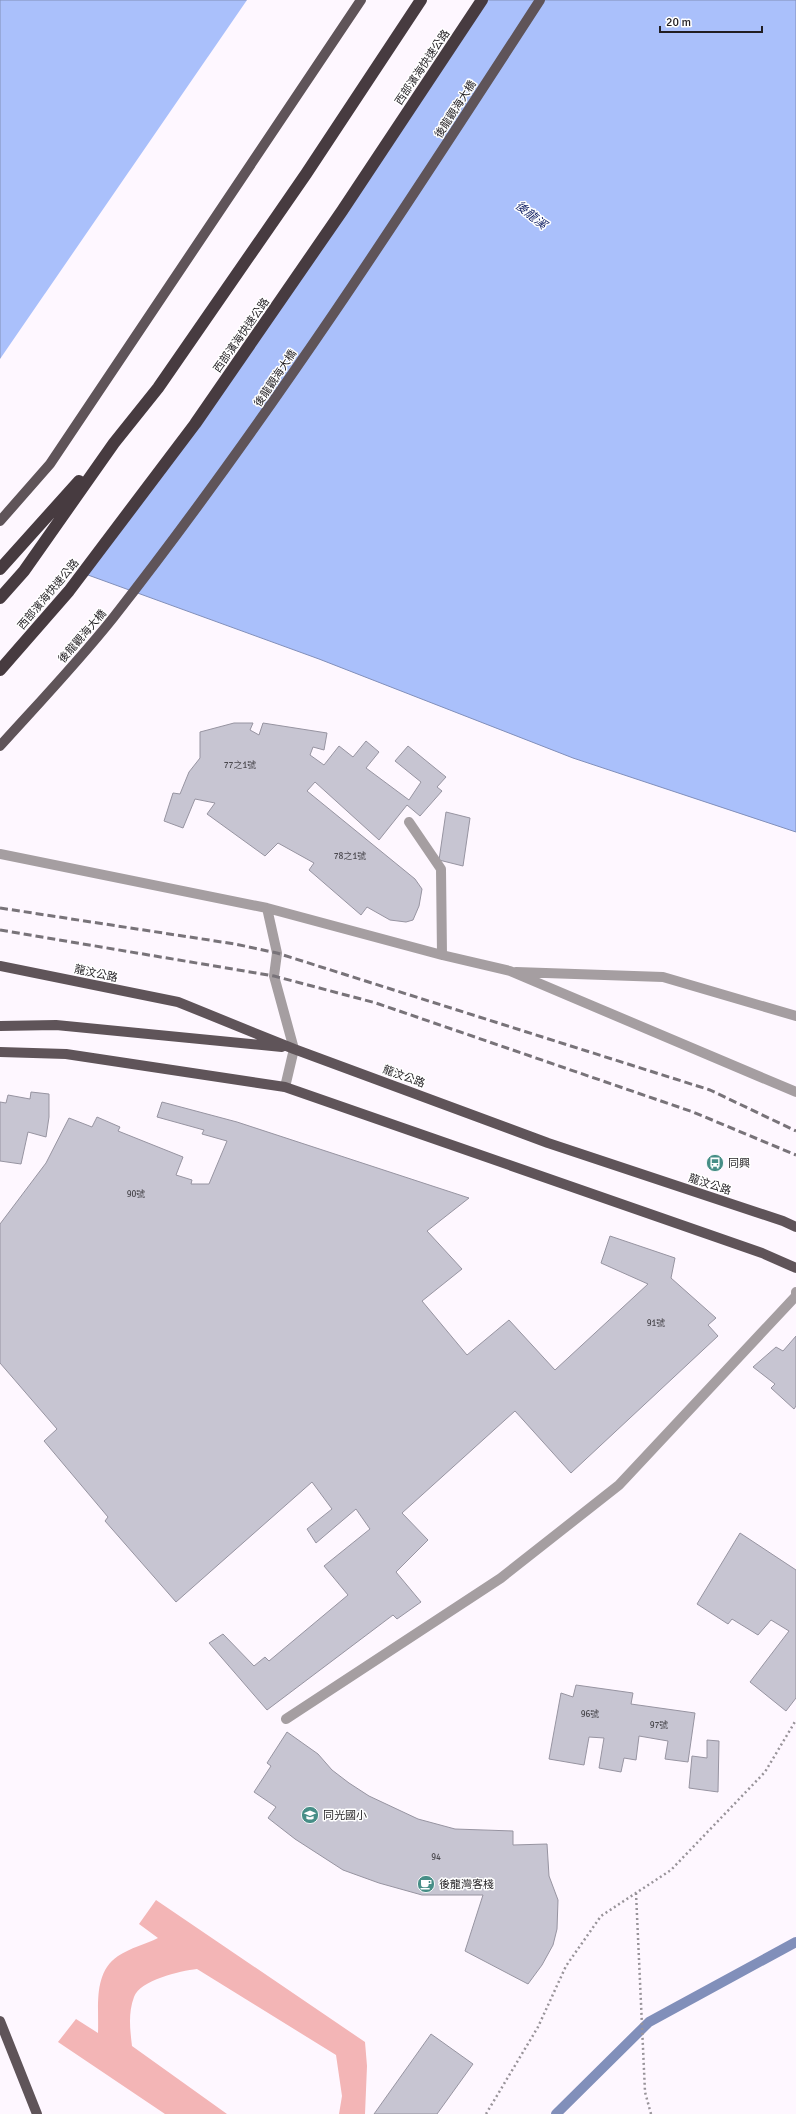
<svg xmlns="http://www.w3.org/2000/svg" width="796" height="2114" font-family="Signika,'Noto Sans TC',sans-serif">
<rect width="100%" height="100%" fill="#fef7ff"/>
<path fill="#f3b5b6" d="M156 1900 365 2042 367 2066 365 2114H339L342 2096 336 2055 197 1969C180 1971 140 1980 134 1997 128 2013 130 2029 132 2046L227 2114H165L58 2042 76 2019 98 2033C99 2006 93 1973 118 1956 130 1948 146 1944 158 1938L139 1924Z"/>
<path fill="#aac0fb" stroke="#818fba" d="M0 0H796V832L573 758 319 659 0 543Z"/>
<path fill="#fef7ff" d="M247 0H482L85 578 4 548 0 546V359Z"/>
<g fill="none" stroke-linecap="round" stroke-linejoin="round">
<path stroke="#818fba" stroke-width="10" d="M556 2114 649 2022 796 1942"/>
</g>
<path fill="#c7c5d2" stroke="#9794a1" d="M234 723H253L250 730 259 735 263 723 327 733 324 750 313 747 310 755 324 765 339 746 353 757 366 741 379 752 366 768 409 800 421 782 395 761 408 746 446 777 437 787 442 791 420 816 407 805 379 840 315 782 307 791 415 879 422 889 419 906 413 920 406 922 390 920 367 907 361 915 309 870 314 863 278 843 265 856 207 814 215 803 195 799 183 828 164 821 173 793 180 794 189 772 200 758V732Z
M446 812 470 818 463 866 439 860Z
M31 1092 49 1094V1117L46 1137 28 1132 21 1164 0 1161V1102L6 1103 8 1095 30 1099Z
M162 1102 237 1122 469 1198 427 1231 462 1269 422 1301 467 1355 509 1320 555 1370 648 1284 601 1263 610 1236 675 1258 671 1278 716 1318 708 1325 718 1336 571 1473 515 1411 402 1513 428 1540 396 1572 421 1602 397 1619 393 1615 267 1710 209 1643 223 1634 254 1666 265 1657 269 1661 348 1595 324 1566 370 1529 356 1509 316 1543 307 1529 332 1509 312 1482 176 1602 105 1521 108 1517 44 1441 57 1429 0 1363V1224L46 1163 69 1118 92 1127 97 1117 120 1127 118 1131 183 1157 176 1175 192 1180 191 1184H209L227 1141 202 1134 204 1130 157 1117Z
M796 1336V1406L794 1409 771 1388 775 1384 753 1367 776 1347 783 1351Z
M740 1533 796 1570V1698L786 1711 750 1682 789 1631 771 1620 758 1635 732 1619 728 1624 697 1604Z
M576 1685 633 1693 631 1704 695 1713 688 1762 665 1759 668 1741 639 1736 636 1760 624 1758 621 1772 599 1768 604 1738 589 1737 584 1765 549 1759 561 1693 573 1697Z
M287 1732 318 1754 332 1770 349 1783 369 1796 418 1819 455 1829 513 1831V1845L547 1844 549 1876 558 1900 557 1929 553 1945 542 1965 528 1984 465 1951 483 1895H422L379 1883 343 1870 295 1839 268 1818 276 1807 254 1792 271 1766 267 1763Z
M707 1740 719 1741 718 1792 689 1788 692 1756 707 1758Z
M431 2034 473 2064 437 2114H374Z"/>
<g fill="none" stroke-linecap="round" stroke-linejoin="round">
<path stroke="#989399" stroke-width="2.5" stroke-dasharray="2 3" stroke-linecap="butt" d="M636 1893 645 2092 651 2114
M486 2114 538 2027 566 1966 601 1916 671 1870 765 1772 796 1720"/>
<path stroke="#a59ea1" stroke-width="10" d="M0 854 267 908 442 955 441 869 409 822
M267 908 277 953 274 976 294 1049 285 1087
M442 955 510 971 796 1092
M516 972 663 977 796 1016
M286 1719 501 1578 619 1485 796 1296V1292"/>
<path stroke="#5f5459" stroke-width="10" d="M0 521 50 464 361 0
M0 746C38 704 78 662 113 618 268 420 404 210 540 0
M0 966 178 1002 294 1049 548 1143 783 1221 796 1227
M0 1026 56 1025 282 1047
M0 1052 66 1054 285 1087 762 1253 796 1268
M0 2021 37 2114"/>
<path stroke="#473b40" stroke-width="12" d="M0 569 79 481
M0 598 24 571 114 443 158 388 306 174 421 0
M0 670 69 591 195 424 342 211 482 0"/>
<path stroke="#787379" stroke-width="3" stroke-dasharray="8 4" stroke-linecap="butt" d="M0 908 235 944 277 953 710 1090 796 1131
M0 930 274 976 376 1003 693 1112 796 1155"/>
</g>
<defs>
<symbol id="bus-disc" viewBox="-11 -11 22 22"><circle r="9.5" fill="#478e87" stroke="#fff"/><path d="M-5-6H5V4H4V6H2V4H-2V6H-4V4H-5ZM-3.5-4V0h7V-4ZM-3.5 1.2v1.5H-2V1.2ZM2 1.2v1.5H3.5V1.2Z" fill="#fff"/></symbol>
<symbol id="school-disc" viewBox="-11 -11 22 22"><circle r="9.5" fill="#478e87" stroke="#fff"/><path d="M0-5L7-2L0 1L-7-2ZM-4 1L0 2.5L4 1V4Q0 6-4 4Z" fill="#fff"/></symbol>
<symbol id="cafe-disc" viewBox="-11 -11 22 22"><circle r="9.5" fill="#478e87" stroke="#fff"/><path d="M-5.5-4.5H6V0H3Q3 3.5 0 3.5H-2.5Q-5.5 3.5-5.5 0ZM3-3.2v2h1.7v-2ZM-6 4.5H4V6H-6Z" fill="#fff"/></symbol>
</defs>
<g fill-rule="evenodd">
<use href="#bus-disc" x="705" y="1153" width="20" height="20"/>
<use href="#school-disc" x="300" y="1805" width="20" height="20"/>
<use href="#cafe-disc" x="416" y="1874" width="20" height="20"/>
</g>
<g text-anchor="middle" stroke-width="3" stroke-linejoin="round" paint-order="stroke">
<g font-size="9" fill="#4a484e">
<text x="240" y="768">77之1號</text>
<text x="350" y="859">78之1號</text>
<text x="136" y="1197">90號</text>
<text x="656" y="1326">91號</text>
<text x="590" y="1717">96號</text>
<text x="659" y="1728">97號</text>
<text x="436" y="1860">94</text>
</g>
<g font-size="11" fill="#211e22" stroke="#fff">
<text transform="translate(422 67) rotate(-56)" y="4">西部濱海快速公路</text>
<text transform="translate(455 109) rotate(-57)" y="4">後龍觀海大橋</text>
<text transform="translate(241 335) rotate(-55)" y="4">西部濱海快速公路</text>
<text transform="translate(275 378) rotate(-56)" y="4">後龍觀海大橋</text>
<text transform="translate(48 594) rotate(-50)" y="4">西部濱海快速公路</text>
<text transform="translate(82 636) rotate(-49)" y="4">後龍觀海大橋</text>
<text transform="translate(96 973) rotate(12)" y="4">龍汶公路</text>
<text transform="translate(404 1076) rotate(20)" y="4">龍汶公路</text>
<text transform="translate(710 1184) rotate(18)" y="4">龍汶公路</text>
</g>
<g font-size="11" fill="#211e22" stroke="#fff" text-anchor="start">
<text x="728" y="1167">同興</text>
<text x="323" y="1819">同光國小</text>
<text x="439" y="1888">後龍灣客棧</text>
</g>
<g font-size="12" font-style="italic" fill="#182769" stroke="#fff">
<text transform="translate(531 215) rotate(39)" y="4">後龍溪</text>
</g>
</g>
<path d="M660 26v6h102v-6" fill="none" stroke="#211e22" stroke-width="2"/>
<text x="666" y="26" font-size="12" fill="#211e22" stroke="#ffffff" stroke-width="3" paint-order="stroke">20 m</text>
</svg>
